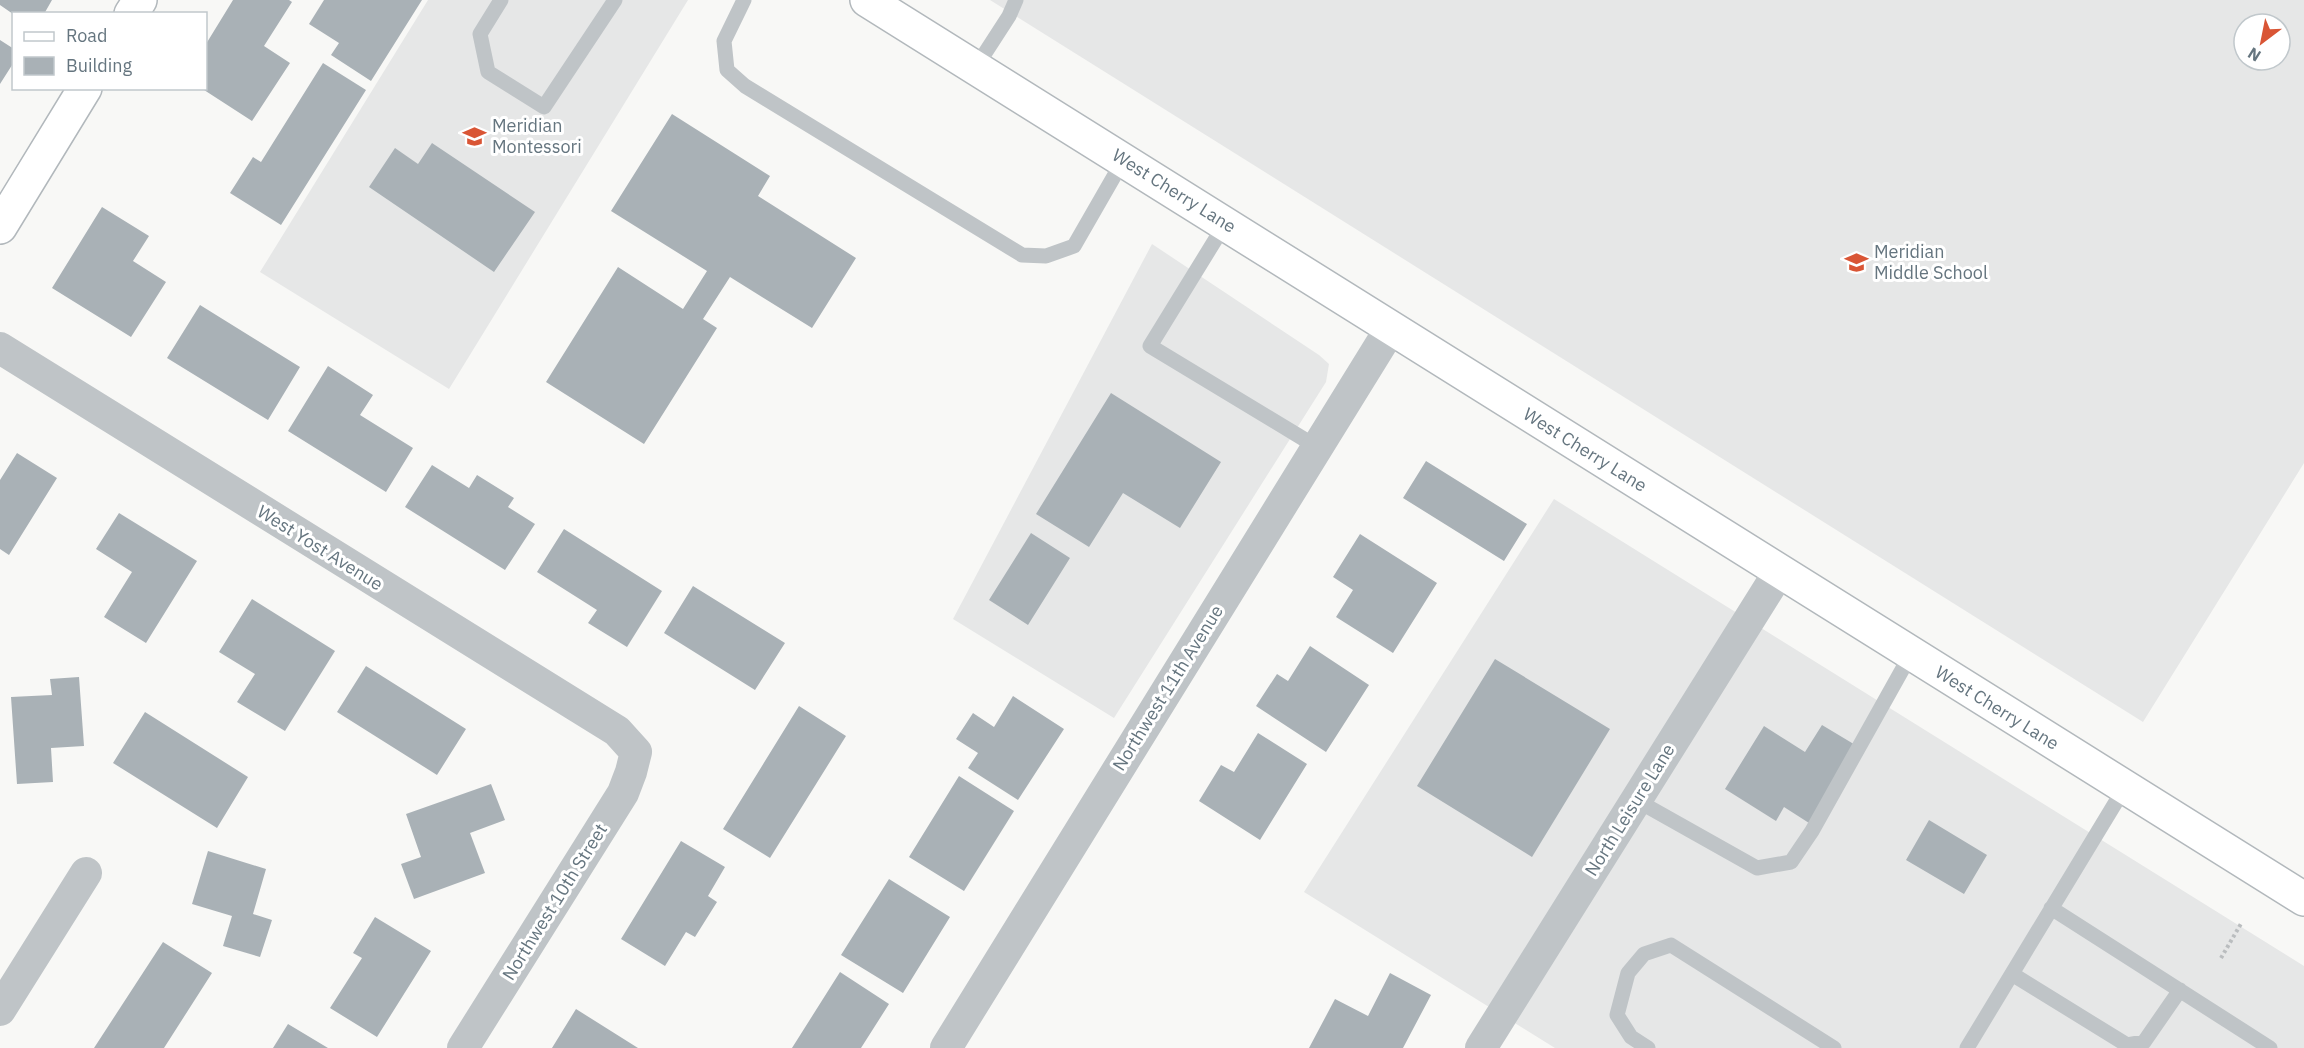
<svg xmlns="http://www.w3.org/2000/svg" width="2304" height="1048" font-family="'IBM Plex Sans',sans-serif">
<rect width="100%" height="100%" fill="#f8f8f6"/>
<path fill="#e6e7e7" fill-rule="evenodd" d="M428 0H688L449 389 260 272Z
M990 0H2304V463L2143 722ZM2244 24H2280V60H2244Z
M1152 244 1319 355 1329 364 1326 382 1114 718 953 619Z
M1554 499 2304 966V1048H1555L1304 892Z"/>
<path fill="#a9b1b6" d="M0 0H52L44 14H13L0 5Z
M233 0H289L292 2 264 46 290 63 252 121 201 88H206V44Z
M324 0H422L371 81 331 55 339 43 309 24Z
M0 40 14 49V62L0 84Z
M323 63 366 90 281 225 230 193 253 157 261 162Z
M672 114 770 176 758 196 856 258 812 328 730 277 703 319 717 328 644 444 546 382 618 267 683 309 707 271 611 211Z
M432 143 535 212 494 272 369 187 395 148 418 164Z
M102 207 149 236 133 261 166 282 131 337 52 288Z
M200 305 300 367 268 420 167 358Z
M328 366 373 395 360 415 413 448 386 492 288 431Z
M1111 393 1221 462 1180 528 1123 493 1089 547 1036 514Z
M17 453 57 478 9 555 0 549V480Z
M1426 461 1527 524 1504 561 1403 498Z
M432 465 469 488 477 475 514 498 508 507 535 524 505 570 405 507Z
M119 513 197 561 146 643 104 617 132 572 96 549Z
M564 529 662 591 627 647 588 623 597 610 537 572Z
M1031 533 1070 558 1028 625 989 600Z
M1360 534 1437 583 1393 653 1336 617 1353 590 1333 577Z
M693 586 785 643 755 690 664 633Z
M252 599 335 651 285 731 237 702 255 674 219 652Z
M1310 646 1369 685 1326 752 1256 706 1277 674 1288 681Z
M1495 659 1610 729 1532 857 1417 786Z
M366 666 466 729 437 775 337 712Z
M79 677 84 746 51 748 53 782 17 784 11 697 52 695 50 679Z
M1013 696 1064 729 1018 800 968 768 978 753 956 739 973 713 994 727Z
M799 706 846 736 770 858 723 829Z
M145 712 248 777 217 828 113 763Z
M1822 725 1857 746 1809 823 1784 807 1776 821 1725 789 1764 726 1805 752Z
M1258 733 1307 764 1260 840 1199 801 1221 765 1234 772Z
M959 776 1014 811 964 891 909 857Z
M491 784 505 820 470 833 485 873 414 899 401 864 421 857 406 814Z
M1929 820 1987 855 1964 894 1906 860Z
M681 841 725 867 708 896 717 902 695 937 686 932 665 966 621 939Z
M208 851 266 869 253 914 272 920 260 957 223 946 232 916 192 904Z
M889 879 950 917 903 993 841 955Z
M375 917 431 951 377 1037 330 1008 362 958 353 953Z
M163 942 212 973 164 1048H94Z
M840 972 889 1004 861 1048H792Z
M1390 973 1431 995 1403 1048H1309L1335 999 1368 1016Z
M576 1009 638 1048H552Z
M288 1024 328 1048H273Z"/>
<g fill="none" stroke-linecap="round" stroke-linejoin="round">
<defs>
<path id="secondary" d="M867 0 2304 899
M131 14 140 0
M0 227 85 88"/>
</defs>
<use href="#secondary" stroke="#b2b8bc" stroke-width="36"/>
<path stroke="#babdbf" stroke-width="4" stroke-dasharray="3 3" stroke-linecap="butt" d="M2221 958 2242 922"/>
<path stroke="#bfc4c7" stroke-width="15" d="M501 0 480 34 488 72 544 107 615 0
M744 0 724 41 727 70 745 86 1022 255 1046 256 1074 246 1124 159
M976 67 1009 16 1016 0
M1225 224 1150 346 1317 447
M1636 800 1757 868 1791 862 1812 831 1911 654
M2051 908 2270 1048
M2012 974 2127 1045 2144 1042 2180 990
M1648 1048 1631 1037 1617 1015 1628 973 1644 954 1671 945 1834 1048
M1967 1048 2125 787"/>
<path stroke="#bfc4c7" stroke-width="32" d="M0 348 617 731 636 752 631 772 623 793 463 1048
M0 1010 86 873
M946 1048 1391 328
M1481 1048 1779 572"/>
<use href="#secondary" stroke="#fff" stroke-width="33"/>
</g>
<defs>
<symbol id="school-bare" viewBox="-9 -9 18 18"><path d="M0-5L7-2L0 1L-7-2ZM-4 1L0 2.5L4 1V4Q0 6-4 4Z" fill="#d95535" stroke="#fff" stroke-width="2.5" paint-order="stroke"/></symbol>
</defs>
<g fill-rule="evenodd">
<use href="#school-bare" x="458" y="120" width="33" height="33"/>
<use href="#school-bare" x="1840" y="246" width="33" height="33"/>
</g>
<g text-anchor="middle" stroke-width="6" stroke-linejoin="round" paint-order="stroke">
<g font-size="18" fill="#65757f" stroke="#fff" text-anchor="start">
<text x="492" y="132">Meridian<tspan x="492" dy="21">Montessori</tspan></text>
<text x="1874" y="258">Meridian<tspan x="1874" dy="21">Middle School</tspan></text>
</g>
<g font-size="18" fill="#65757f" stroke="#fff">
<text transform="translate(1174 191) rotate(32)" y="6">West Cherry Lane</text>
<text transform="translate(1585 450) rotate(32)" y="6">West Cherry Lane</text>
<text transform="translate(320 548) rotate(32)" y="6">West Yost Avenue</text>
<text transform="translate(1168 688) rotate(-58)" y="6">Northwest 11th Avenue</text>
<text transform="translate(1997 708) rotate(32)" y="6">West Cherry Lane</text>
<text transform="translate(1630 810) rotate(-58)" y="6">North Leisure Lane</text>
<text transform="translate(555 902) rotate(-58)" y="6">Northwest 10th Street</text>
</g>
</g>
<rect x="12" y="12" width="195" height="78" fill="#ffffff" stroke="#c1c8cc" stroke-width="1.5"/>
<rect x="24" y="32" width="30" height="9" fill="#ffffff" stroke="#c1c8cc" stroke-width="1.5"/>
<text x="66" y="42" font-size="18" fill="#65757f">Road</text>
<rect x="24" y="57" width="30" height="18" fill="#a9b1b6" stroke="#c1c8cc" stroke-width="1.5"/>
<text x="66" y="72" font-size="18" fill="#65757f">Building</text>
<g transform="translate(2262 42) rotate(212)"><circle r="28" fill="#ffffff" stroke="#c1c8cc" stroke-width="1.5"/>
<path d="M0-4.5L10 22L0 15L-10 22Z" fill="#d95535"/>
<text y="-9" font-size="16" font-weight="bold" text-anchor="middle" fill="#65757f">N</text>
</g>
</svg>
